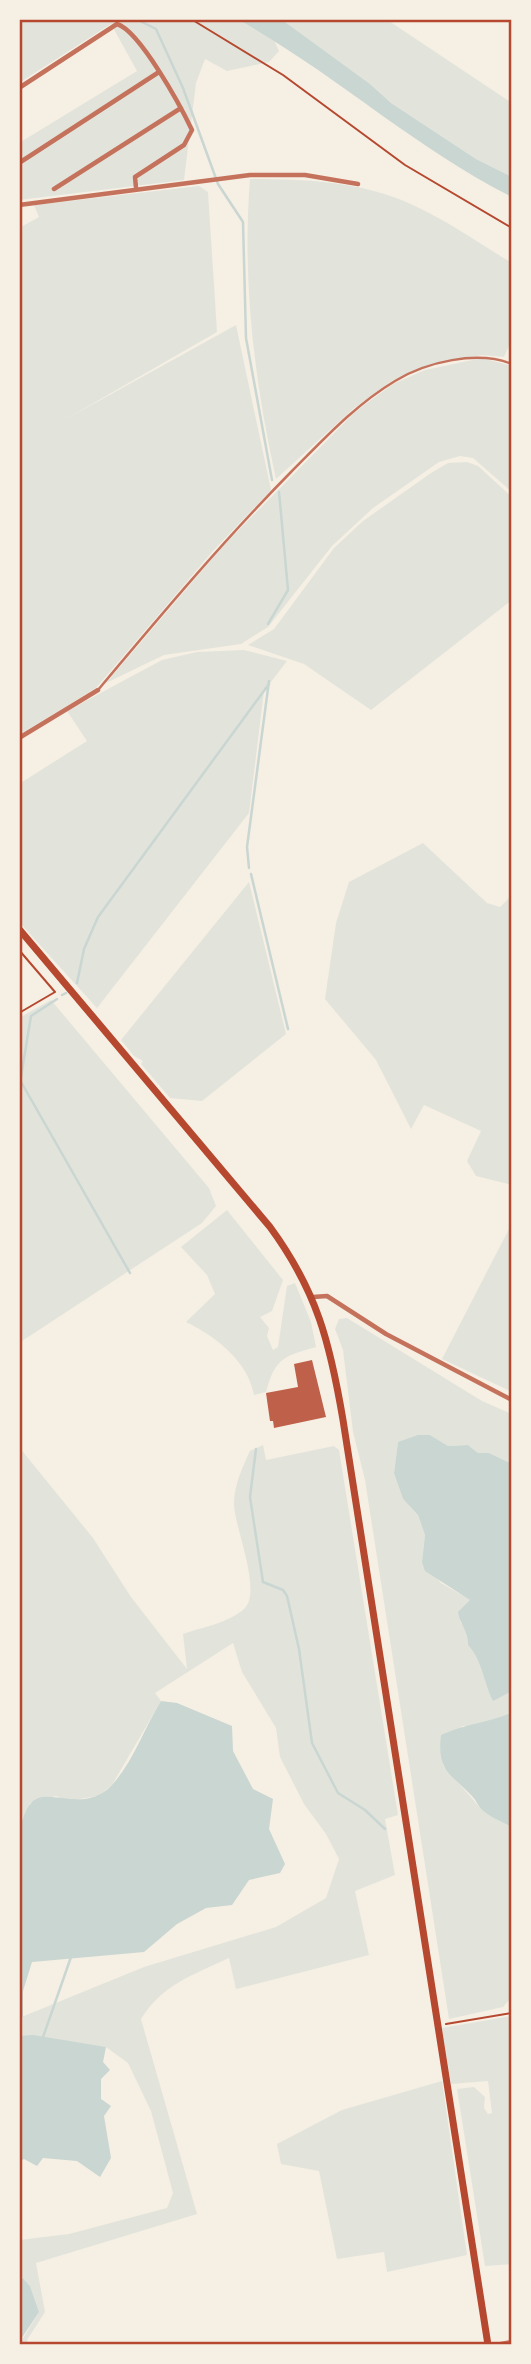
<svg xmlns="http://www.w3.org/2000/svg" width="531" height="2364" font-family="'Open Sans',sans-serif">
<rect width="100%" height="100%" fill="#f6efe4"/>
<path fill="#e2e4dc" d="M19 19H237L274 40 279 51 269 62 227 71 205 59 196 83 184 180 19 200V143L137 71 111 24 19 83Z
M281 19H386L512 103V177L476 159 391 103 370 84Z
M250 179C302 179 355 181 404 201 442 217 477 242 512 263V339L504 357 482 355 441 363 393 380 353 409 276 479C254 379 242 281 250 179Z
M199 186 208 192 217 332 66 419 236 325 271 490 213 551 96 688 19 735V228L39 217 34 205Z
M482 358 512 366V492L473 458 460 456 439 462 373 508 332 546 268 627 241 644 164 655 106 683 224 545 356 411 393 384 425 370Z
M467 462 478 466 512 497V600L371 710 304 664 248 645 274 629 334 548 363 521 431 473 448 463Z
M244 650 287 661 264 691 249 813 97 1008 19 922V784L87 741 67 711 162 660 197 652Z
M423 843 487 903 500 907 512 895V1185L476 1176 467 1161 481 1131 424 1105 411 1129 376 1060 325 999 336 923 349 882Z
M249 882 286 1034 202 1101 170 1098 141 1064 143 1061 134 1056 121 1040Z
M51 1000 209 1188 216 1206 202 1223 19 1343V1018Z
M227 1210 283 1280 272 1311 260 1317 269 1328 267 1336 273 1350 278 1347 287 1286 295 1283 311 1322 316 1347C283 1356 275 1359 266 1392L254 1395C248 1361 215 1336 186 1322L215 1294 207 1275 181 1247Z
M512 1223V1392L442 1359Z
M347 1318 482 1401 512 1414V1464L489 1453H478L468 1445 448 1446 430 1435 398 1442 394 1472 403 1499 418 1515 425 1535 422 1562 441 1583 471 1600 460 1621 469 1636 468 1645C483 1662 483 1681 493 1700L512 1691V1712L475 1727 462 1726 443 1765 482 1810 512 1827V1997L503 2007 449 2019 365 1480 353 1432 343 1350 335 1329 339 1319Z
M263 1445 266 1460 334 1446 339 1450 398 1815 385 1819 395 1875 355 1891 369 1955 236 1989 229 1958C193 1975 163 1984 141 2019L197 2214 36 2263 45 2312 27 2340 28 2345H19L39 2312 30 2286 19 2274V2240L69 2234 167 2208 173 2193 151 2111 128 2063 106 2047 19 2036V2018L144 1967 276 1927 326 1898 339 1859 326 1834 304 1804 280 1757 276 1728 242 1672 233 1643 155 1693 161 1701 112 1785 98 1796 68 1801 56 1796 30 1803 19 1831V1447L93 1538 131 1597 187 1669 183 1634C203 1627 228 1623 244 1609 263 1592 234 1527 234 1503 234 1485 243 1466 250 1451Z
M512 2016V2264L485 2266 457 2089 474 2087 485 2097 484 2108 488 2114 492 2113 488 2081 451 2084 442 2028Z
M442 2081 467 2255 387 2272 384 2252 337 2259 319 2171 281 2164 277 2144 342 2110Z"/>
<path fill="#c9d6d2" d="M237 19H281L370 84 391 103 476 159 512 177V197C413 147 333 72 237 19Z
M418 1435H430L448 1446 468 1445 478 1453H489L512 1464V1691L493 1701C483 1681 483 1662 468 1645 469 1632 460 1625 458 1612L470 1600 425 1571 422 1562 425 1535 418 1515 403 1499 394 1473 398 1442Z
M161 1701 177 1703 232 1726 233 1751 253 1789 273 1799 269 1829 285 1864 280 1873 249 1880 232 1905 206 1908 177 1924 144 1952 32 1962 23 1991V2017L19 2018V1831C22 1823 25 1808 32 1802 49 1786 84 1815 112 1785 133 1762 145 1727 161 1701Z
M512 1712V1827C503 1822 490 1817 482 1810 478 1806 476 1800 472 1796 450 1773 437 1771 441 1735 464 1724 488 1723 512 1712Z
M33 2035 106 2047 103 2062 110 2070 101 2079V2099L111 2106 104 2116 111 2158 100 2177 77 2161 43 2158 37 2166 24 2159 19 2162V2036Z
M19 2274 30 2286 39 2312 19 2342Z"/>
<g fill="none" stroke-linecap="round" stroke-linejoin="round">
<path stroke="#c9d6d2" stroke-width="2.5" d="M136 19 156 29 183 88 218 184 243 222 246 338 272 480
M268 624 288 590 279 492
M249 868 247 847 269 681
M251 874 288 1029
M77 983 84 949 98 917 269 684
M62 995 66 993
M20 1080 130 1273
M19 1089 31 1016 57 999
M256 1449 250 1497 263 1582 283 1590 287 1596 299 1649 312 1743 338 1793 365 1810 385 1829
M42 2040 71 1957"/>
</g>
<path fill="#bf614a" d="M312 1360 326 1417 274 1428 273 1421H270L266 1393 298 1387 294 1364Z"/>
<g fill="none" stroke-linecap="round" stroke-linejoin="round">
<path stroke="#b5482f" stroke-width="2" d="M191 19 283 75 405 165 512 228
M19 950 55 992 19 1013
M446 2024 512 2013"/>
<path stroke="#c5725c" stroke-width="2.5" d="M98 690C160 616 223 541 291 472 324 439 355 405 395 381 426 362 477 350 512 364"/>
<path stroke="#c5725c" stroke-width="4.5" d="M19 88 117 24C140 31 181 107 192 130L184 145 135 177 136 188
M19 163 159 72
M54 189 181 108
M19 205 250 175H305L358 184
M19 738 98 690
M313 1297 327 1296 386 1334 512 1400
M496 2345 512 2342"/>
<path stroke="#b5482f" stroke-width="7" d="M19 929 270 1227C317 1291 330 1343 343 1420L488 2345"/>
</g>
<rect width="531" height="2364" fill="none" stroke="#f6efe4" stroke-width="42"/>
<rect x="21" y="21" width="489" height="2322" fill="none" stroke="#b5482f" stroke-width="2.5"/>
</svg>
